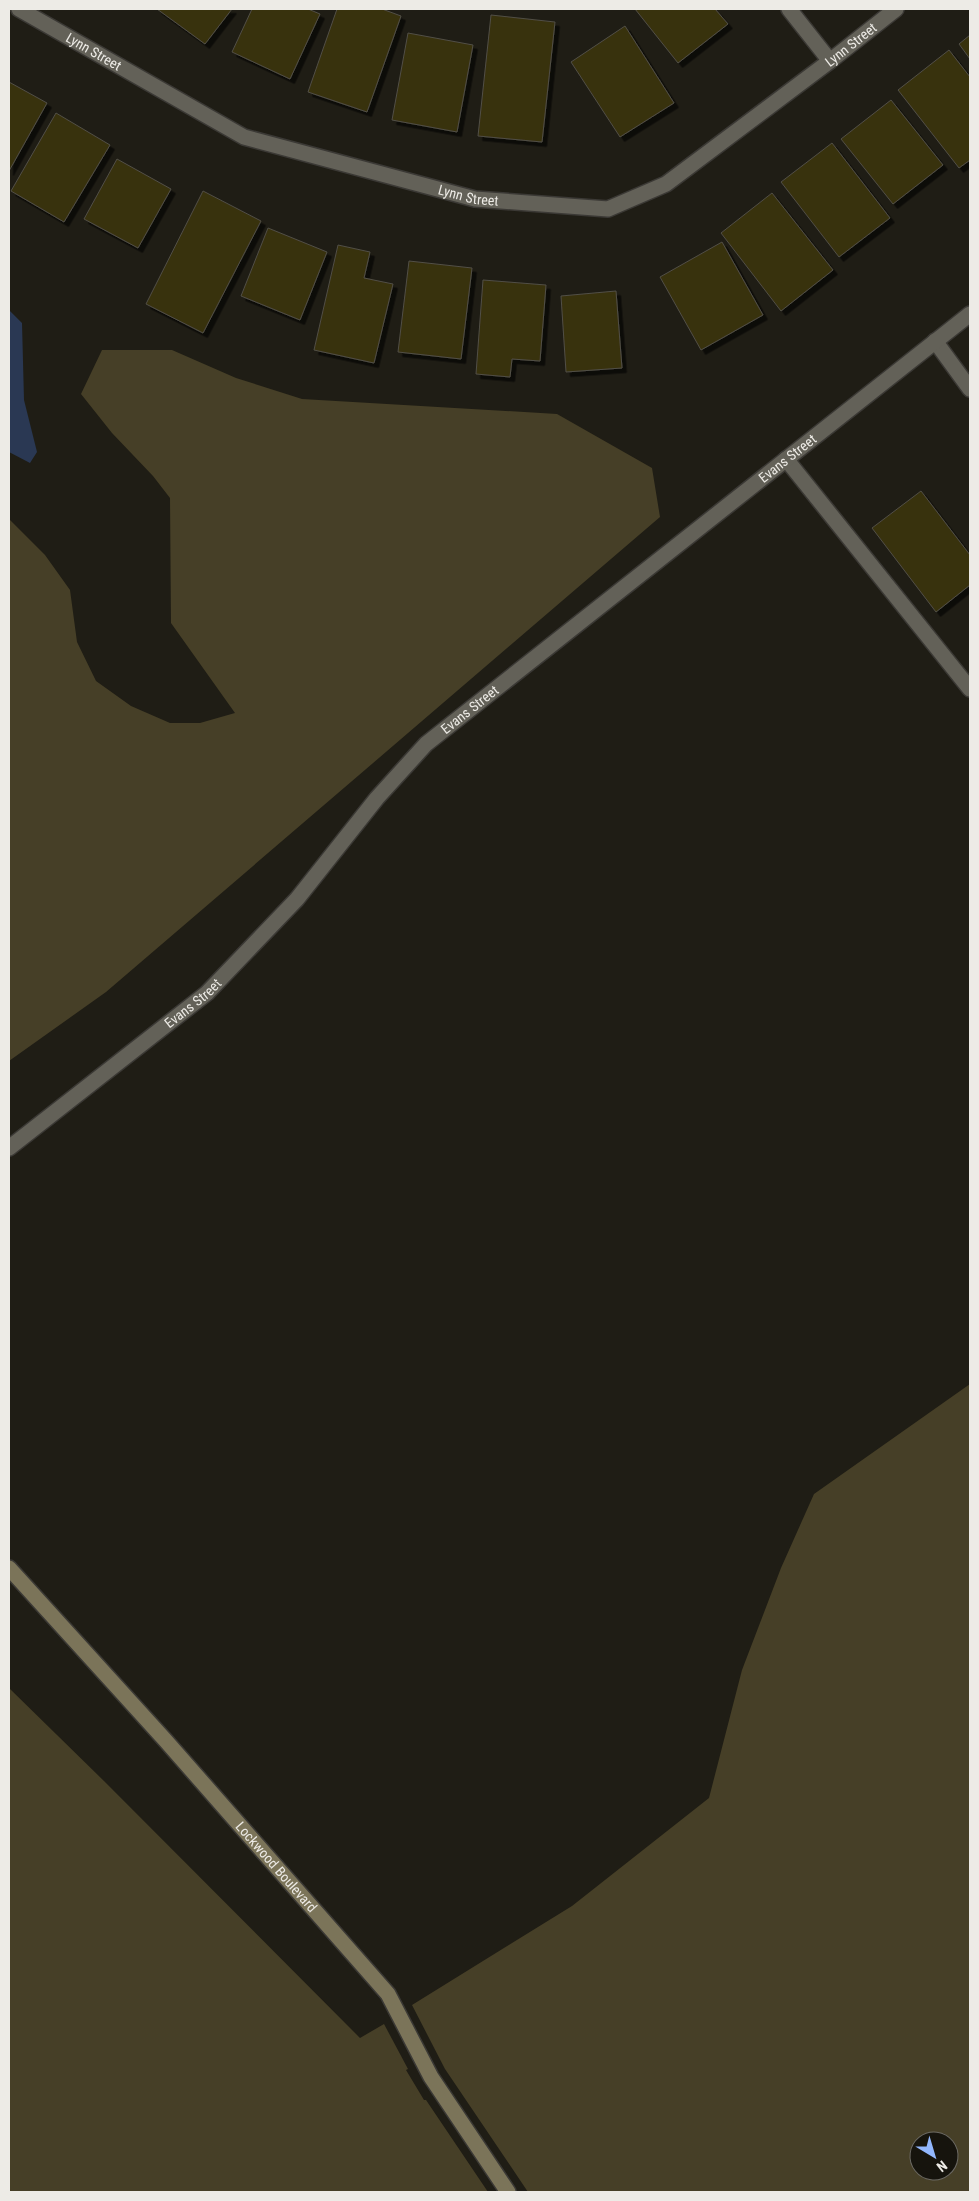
<svg xmlns="http://www.w3.org/2000/svg" width="979" height="2201" font-family="'Roboto Condensed',sans-serif">
<defs>
<filter id="shadow"><feDropShadow dx="4.5" dy="4.5" stdDeviation="0" flood-color="#0009"/></filter>
</defs>
<rect width="100%" height="100%" fill="#1f1d15"/>
<path fill="#463f27" fill-rule="evenodd" d="M102 350H172L236 378 302 399 557 414 652 468 660 517 106 992 9 1061V519L45 555 70 590 77 642 96 681 131 706 170 723H200L235 713 171 623 170 498 153 476 112 433 81 394Z
M970 1384V2192H528L445 2069 412 2005 572 1906 709 1798 742 1670 781 1568 814 1494ZM919 2141H949V2171H919Z
M9 1688 104 1781 360 2038 384 2024 408 2069 406 2070 424 2100H426L488 2192H9Z"/>
<path fill="#2a3853" d="M9 310 22 323 24 400 37 452 30 463 9 452Z"/>
<path fill="#39300f" stroke="#514f46" filter="url(#shadow)" d="M157 9H232L205 44Z
M252 9H308L320 14 290 79 232 52Z
M337 9H382L401 16 367 112 308 92Z
M635 9H715L728 24 678 63Z
M491 15 555 22 542 142 478 136Z
M625 26 674 103 620 137 571 62Z
M408 33 473 45 457 132 392 120Z
M970 35V59L959 44Z
M949 50 970 77V160L959 168 898 90Z
M9 82 47 103 9 171Z
M891 100 943 165 893 204 841 139Z
M56 113 110 145 64 222 11 191Z
M832 143 890 218 839 257 781 182Z
M117 159 171 189 138 248 84 219Z
M203 191 261 221 203 333 146 304Z
M772 193 833 270 781 311 721 233Z
M268 228 327 252 300 320 241 296Z
M722 242 763 315 701 350 660 277Z
M338 245 370 252 364 278 393 284 374 363 314 350Z
M409 261 472 268 461 359 398 352Z
M483 280 546 285 540 361 512 359 510 377 476 374Z
M616 291 622 368 566 372 561 296Z
M921 491 970 555V585L936 612 872 528Z"/>
<g fill="none" stroke-linecap="round" stroke-linejoin="round">
<defs>
<path id="lane" d="M935 341 970 389
M786 459 970 689"/>
<g id="street">
<path id="s1" d="M19 9 244 137 475 199 608 209 666 184 830 61 896 9"/>
<path d="M789 9 830 61"/>
<path id="s2" d="M9 1148 207 993 297 899 377 798 426 744 970 314"/>
</g>
<g id="secondary">
<path id="s3" d="M9 1568 166 1741 388 1994 431 2077 508 2192"/>
</g>
</defs>
<use href="#lane" stroke="#3b3935" stroke-width="18"/>
<use href="#street" stroke="#3b3935" stroke-width="18"/>
<use href="#secondary" stroke="#3b3935" stroke-width="18"/>
<use href="#lane" stroke="#636158" stroke-width="15"/>
<use href="#street" stroke="#636158" stroke-width="15"/>
<use href="#secondary" stroke="#7b7459" stroke-width="15"/>
</g>
<g text-anchor="middle" stroke-width="4" stroke-linejoin="round" paint-order="stroke">
<g font-size="14" fill="#edebe6" stroke="#16140d">
<text dy="5" stroke="none"><textPath href="#s1" startOffset="926">Lynn Street</textPath></text>
<text dy="5" stroke="none"><textPath href="#s1" startOffset="86">Lynn Street</textPath></text>
<text dy="5" stroke="none"><textPath href="#s1" startOffset="491">Lynn Street</textPath></text>
<text dy="5" stroke="none"><textPath href="#s2" startOffset="1044">Evans Street</textPath></text>
<text dy="5" stroke="none"><textPath href="#s2" startOffset="639">Evans Street</textPath></text>
<text dy="5" stroke="none"><textPath href="#s2" startOffset="234">Evans Street</textPath></text>
<text dy="5" stroke="none"><textPath href="#s3" startOffset="401">Lockwood Boulevard</textPath></text>
</g>
</g>
<rect width="979" height="2201" fill="none" stroke="#edebe6" stroke-width="20"/>
<g transform="translate(934 2156) rotate(142)"><circle r="24" fill="#16140d" stroke="#6c6a64"/>
<path d="M0-4L9 19L0 12L-9 19Z" fill="#92b7fd"/>
<text y="-8" font-size="14" font-weight="bold" text-anchor="middle" fill="#edebe6">N</text>
</g>
</svg>
